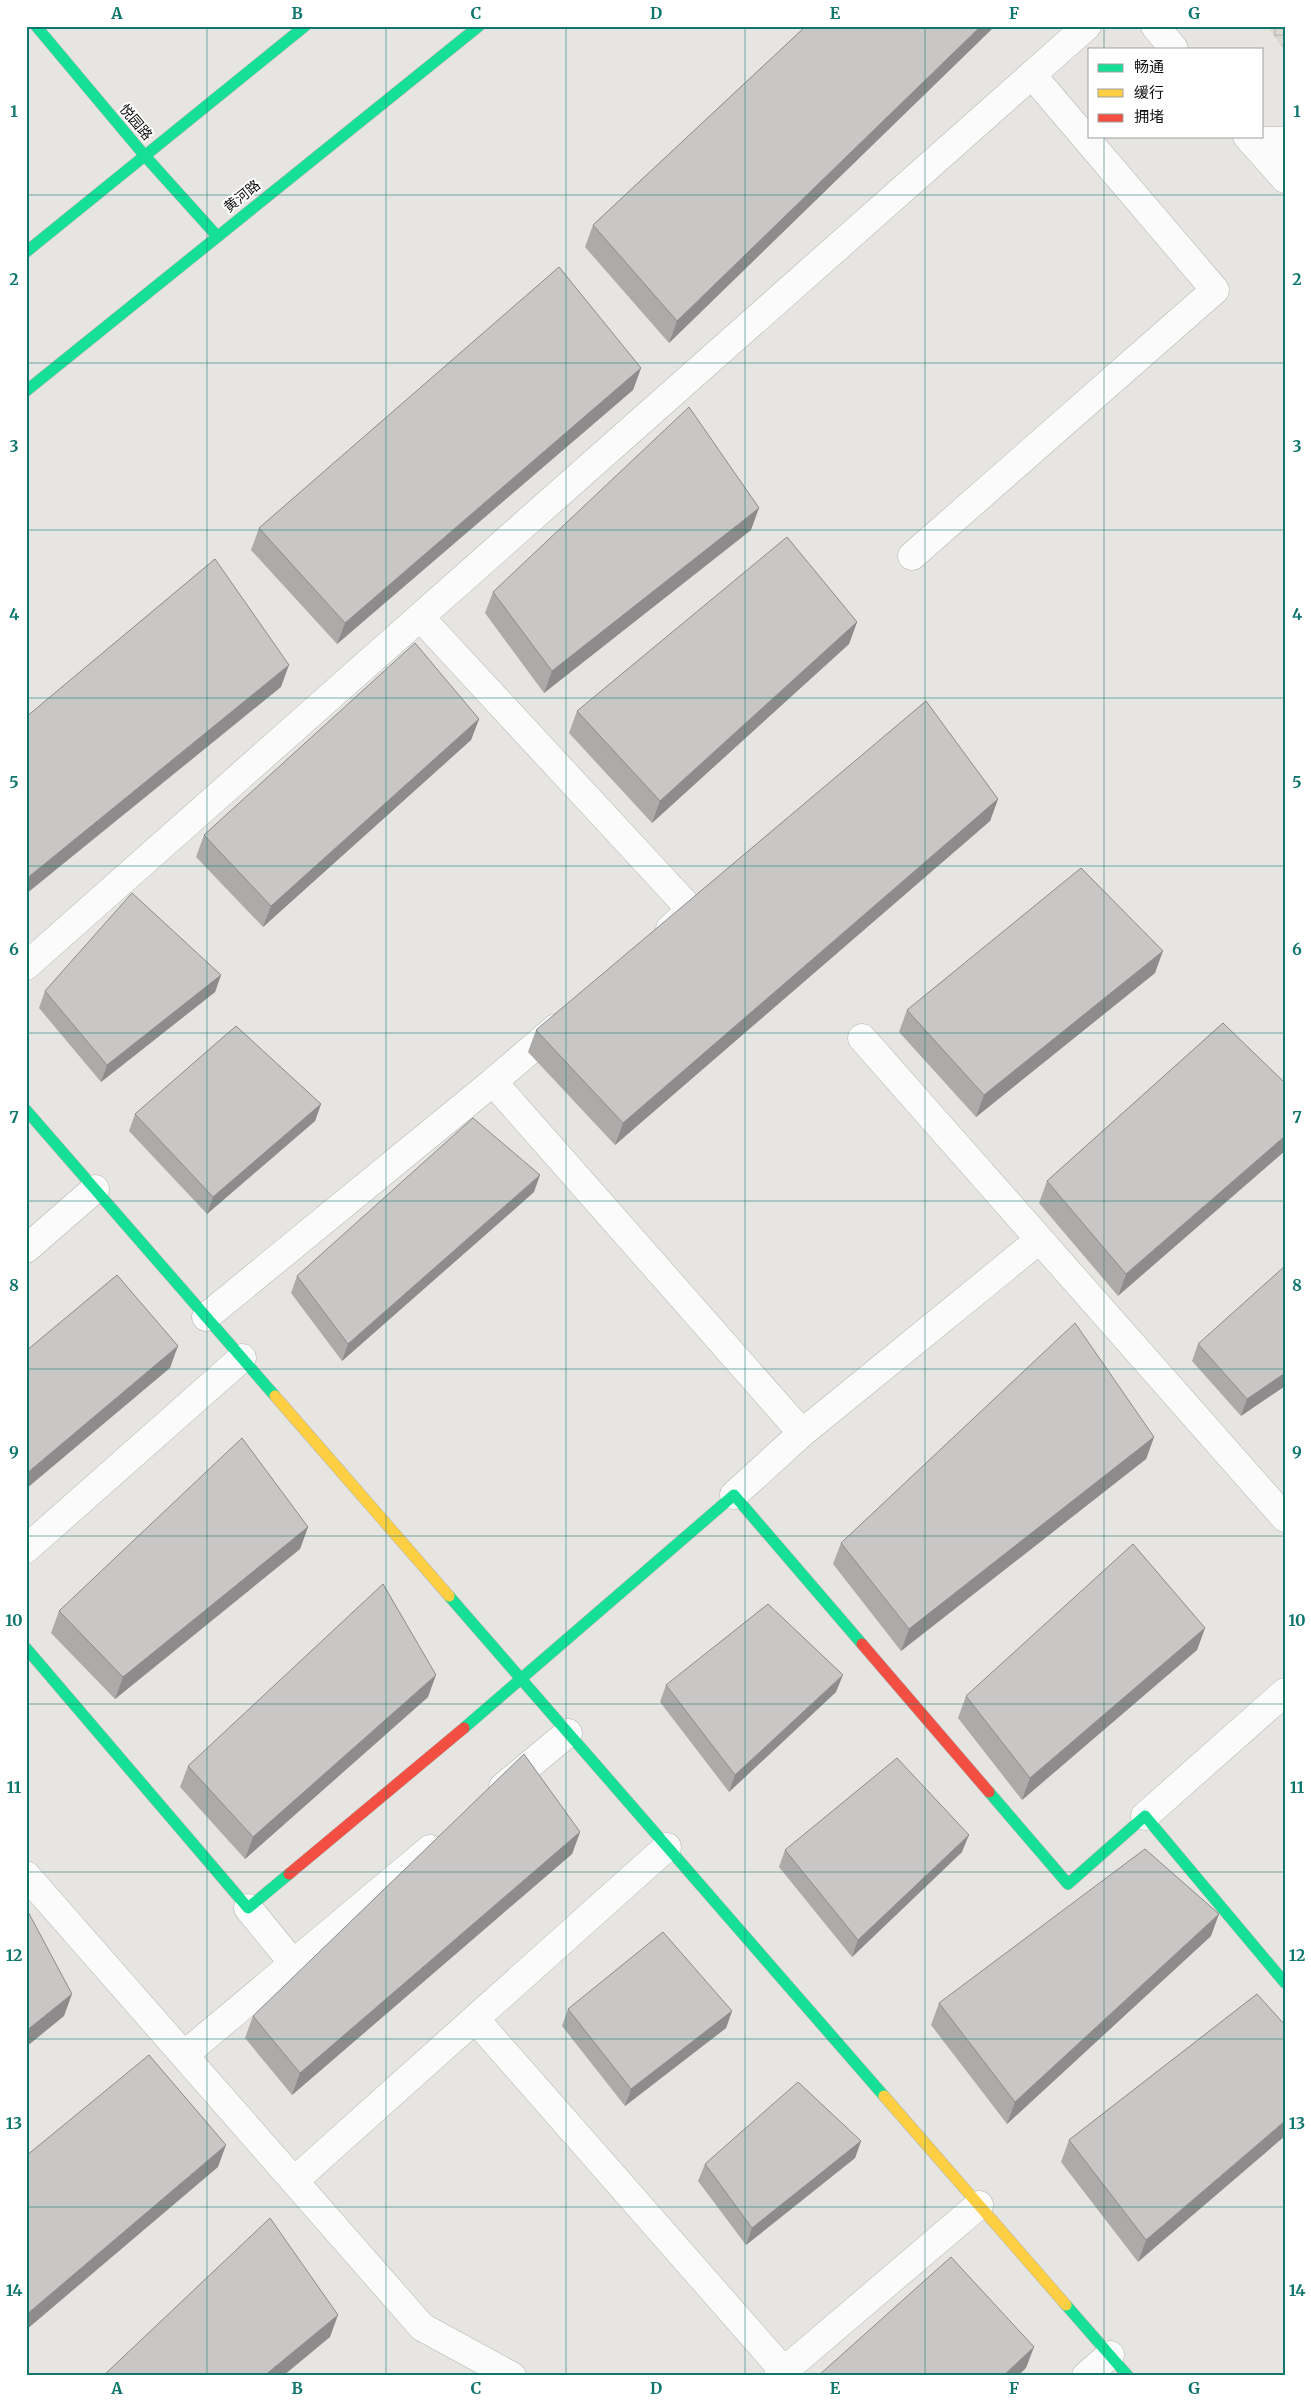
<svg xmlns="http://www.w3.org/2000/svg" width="1311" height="2402" font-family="Merriweather,'Noto Sans SC',serif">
<defs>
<pattern id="industrial-grid" width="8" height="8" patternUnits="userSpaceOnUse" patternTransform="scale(1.25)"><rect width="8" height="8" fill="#dad8d0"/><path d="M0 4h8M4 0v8" fill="none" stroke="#bab8b1"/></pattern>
</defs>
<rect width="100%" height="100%" fill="#e6e5e2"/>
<path fill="url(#industrial-grid)" d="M1267 26H1285V51Z"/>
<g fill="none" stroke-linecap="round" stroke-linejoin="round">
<defs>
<path id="street" d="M1155 26 1174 49
M1247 136 1285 179
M1251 141H1285
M912 556 1215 290 1032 75
M420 617 691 910 670 929
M26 966 1087 26
M556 1028 493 1082 802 1433
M862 1038 1285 1518
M26 1249 95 1189
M206 1317 493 1082
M734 1495 802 1433 1039 1240
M26 1549 242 1358
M503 1787 568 1733
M1145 1816 1285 1692
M667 1847 294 2181 475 2019 784 2371
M26 1875 422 2327 512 2376
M248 1908 293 1963
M184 2055 430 1849
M778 2376 979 2205
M1086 2376 1110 2355"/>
<path id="fast" d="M36 26 145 156 217 236
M26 252 305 26
M26 391 479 26
M26 1110 275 1396
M449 1596 884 2096
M26 1648 248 1908 289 1874
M464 1728 734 1495 862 1644
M989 1792 1068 1884 1145 1816 1285 1983
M1066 2305 1128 2376"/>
<path id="slow" d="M275 1396 449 1596
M884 2096 1066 2305"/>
<path id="jam" d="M862 1644 989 1792
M289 1874 464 1728"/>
</defs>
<use href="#street" stroke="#b4b4b2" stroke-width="29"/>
<use href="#fast" stroke="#b4b4b2" stroke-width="12"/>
<use href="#slow" stroke="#b4b4b2" stroke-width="12"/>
<use href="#jam" stroke="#b4b4b2" stroke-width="12"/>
<use href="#street" stroke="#fbfbfb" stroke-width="28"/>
<use href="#fast" stroke="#16e098" stroke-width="11"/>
<use href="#slow" stroke="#ffcf43" stroke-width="11"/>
<use href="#jam" stroke="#f24e42" stroke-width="11"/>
</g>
<path fill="#adabaa" d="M806 26H995L669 343 585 247 593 225Z
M641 368 633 390 337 644 251 550 259 528Z
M751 530 544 693 485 613 493 592Z
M857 622 849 644 652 823 569 733 577 711Z
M479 719 471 740 263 927 196 857 204 835Z
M998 799 990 821 615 1145 528 1052 536 1030Z
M1155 973 976 1117 899 1032 907 1010Z
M221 975 215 992 101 1082 39 1008 45 991Z
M1223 1023 1118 1296 1039 1203 1047 1181Z
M321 1104 315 1121 207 1214 129 1131 135 1114Z
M534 1192 342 1361 291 1293 297 1276Z
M1198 1344 1285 1386 1241 1416 1192 1361Z
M1154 1437 1146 1459 901 1651 833 1564 841 1543Z
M308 1527 300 1549 115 1699 51 1633 59 1611Z
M1205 1628 1197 1650 1022 1800 958 1718 966 1696Z
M666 1685 836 1692 729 1792 660 1702Z
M428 1697 245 1859 180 1787 188 1766Z
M580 1832 572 1854 292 2095 245 2038 253 2016Z
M785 1850 962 1852 852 1957 779 1867Z
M1211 1936 1007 2124 931 2025 939 2003Z
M1257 1994 1138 2262 1061 2162 1069 2140Z
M568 2009 732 2011 726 2028 625 2106 562 2026Z
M861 2141 855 2158 746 2245 698 2181 705 2164Z"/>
<path fill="#8d8b8b" d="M981 26H995L669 343 677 321Z
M641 368 633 390 337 644 345 623Z
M759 508 751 530 544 693 552 671Z
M857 622 849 644 652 823 660 801Z
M289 665 281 687 26 894V879Z
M479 719 471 740 263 927 271 906Z
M998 799 990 821 615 1145 623 1123Z
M1163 951 1155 973 976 1117 984 1095Z
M221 975 215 992 101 1082 107 1065Z
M321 1104 315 1121 207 1214 213 1197Z
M1285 1136V1151L1118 1296 1126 1274Z
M540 1175 534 1192 342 1361 348 1344Z
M178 1346 170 1368 26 1489V1474Z
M1285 1373V1386L1241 1416 1247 1399Z
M1154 1437 1146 1459 901 1651 909 1629Z
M308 1527 300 1549 115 1699 123 1677Z
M1205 1628 1197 1650 1022 1800 1030 1778Z
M436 1675 428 1697 245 1859 253 1837Z
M843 1675 836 1692 729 1792 735 1775Z
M580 1832 572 1854 292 2095 300 2073Z
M969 1835 962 1852 852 1957 858 1940Z
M1219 1914 1211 1936 1007 2124 1015 2102Z
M72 1994 64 2016 26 2047V2031Z
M732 2011 726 2028 625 2106 631 2089Z
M1285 2121V2136L1138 2262 1146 2240Z
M861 2141 855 2158 746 2245 752 2228Z
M226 2145 218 2167 26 2330V2315Z
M338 2315 330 2337 283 2376H264Z
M1034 2347 1026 2368 1018 2376H1003Z"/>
<path fill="#c9c7c6" stroke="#8d8b8b" d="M806 26H981L677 321 593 225Z
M559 267 641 368 345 623 259 528Z
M689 407 759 508 552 671 493 592Z
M787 537 857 622 660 801 577 711Z
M215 559 289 665 26 879V717Z
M415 643 479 719 271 906 204 835Z
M926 701 998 799 623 1123 536 1030Z
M1081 868 1163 951 984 1095 907 1010Z
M132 893 221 975 107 1065 45 991Z
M1223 1023 1285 1083V1136L1126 1274 1047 1181Z
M236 1026 321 1104 213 1197 135 1114Z
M473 1118 540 1175 348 1344 297 1276Z
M1285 1266V1373L1247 1399 1198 1344Z
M117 1275 178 1346 26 1474V1351Z
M1075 1323 1154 1437 909 1629 841 1543Z
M242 1438 308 1527 123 1677 59 1611Z
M1133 1544 1205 1628 1030 1778 966 1696Z
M383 1584 436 1675 253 1837 188 1766Z
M768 1604 843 1675 735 1775 666 1685Z
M524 1754 580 1832 300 2073 253 2016Z
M897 1758 969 1835 858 1940 785 1850Z
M1145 1849 1219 1914 1015 2102 939 2003Z
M26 1908 72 1994 26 2031Z
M663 1932 732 2011 631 2089 568 2009Z
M1257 1994 1285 2025V2121L1146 2240 1069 2140Z
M149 2055 226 2145 26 2315V2156Z
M798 2082 861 2141 752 2228 705 2164Z
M270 2218 338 2315 264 2376H103Z
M951 2257 1034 2347 1003 2376H818Z"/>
<path fill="none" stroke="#0f766e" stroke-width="1" stroke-opacity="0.55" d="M207 26V2376M386 26V2376M566 26V2376M745 26V2376M925 26V2376M1104 26V49M1104 136V2376M26 195H1285M26 363H1285M26 530H1285M26 698H1285M26 866H1285M26 1033H1285M26 1201H1285M26 1369H1285M26 1536H1285M26 1704H1285M26 1872H1285M26 2039H1285M26 2207H1285"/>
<g text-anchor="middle" stroke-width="4" stroke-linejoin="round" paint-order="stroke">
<g font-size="14" fill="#11100f" stroke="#fff">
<text transform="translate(136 122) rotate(50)" y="5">悦园路</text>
<text transform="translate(242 196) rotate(-39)" y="5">黄河路</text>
</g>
</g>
<rect width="1311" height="2402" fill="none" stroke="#ffffff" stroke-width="55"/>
<rect x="1088" y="48" width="175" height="90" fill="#ffffff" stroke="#a09f9f"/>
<rect x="1098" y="64" width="25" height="8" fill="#16e098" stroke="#a09f9f"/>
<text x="1134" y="72" font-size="15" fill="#11100f">畅通</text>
<rect x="1098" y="89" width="25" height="8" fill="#ffcf43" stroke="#a09f9f"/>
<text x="1134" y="98" font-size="15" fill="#11100f">缓行</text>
<rect x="1098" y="114" width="25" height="8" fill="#f24e42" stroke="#a09f9f"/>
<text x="1134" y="122" font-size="15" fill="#11100f">拥堵</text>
<rect x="28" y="28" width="1256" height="2346" fill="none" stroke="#0f766e" stroke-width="2"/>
<g font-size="16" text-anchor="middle" font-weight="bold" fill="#0f766e">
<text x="117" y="19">A</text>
<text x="297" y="19">B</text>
<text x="476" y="19">C</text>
<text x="656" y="19">D</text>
<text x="835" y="19">E</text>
<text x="1014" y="19">F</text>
<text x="1194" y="19">G</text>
<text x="14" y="117">1</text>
<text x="1297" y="117">1</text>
<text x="14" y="285">2</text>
<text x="1297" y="285">2</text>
<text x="14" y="452">3</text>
<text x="1297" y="452">3</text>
<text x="14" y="620">4</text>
<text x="1297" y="620">4</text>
<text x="14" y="788">5</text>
<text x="1297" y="788">5</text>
<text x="14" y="955">6</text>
<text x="1297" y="955">6</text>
<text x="14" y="1123">7</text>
<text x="1297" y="1123">7</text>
<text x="14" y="1291">8</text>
<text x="1297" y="1291">8</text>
<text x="14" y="1458">9</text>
<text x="1297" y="1458">9</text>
<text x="14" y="1626">10</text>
<text x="1297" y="1626">10</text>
<text x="14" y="1793">11</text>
<text x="1297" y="1793">11</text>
<text x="14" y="1961">12</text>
<text x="1297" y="1961">12</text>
<text x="14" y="2129">13</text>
<text x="1297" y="2129">13</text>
<text x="14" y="2296">14</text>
<text x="1297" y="2296">14</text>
<text x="117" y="2394">A</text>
<text x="297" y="2394">B</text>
<text x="476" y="2394">C</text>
<text x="656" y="2394">D</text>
<text x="835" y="2394">E</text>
<text x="1014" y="2394">F</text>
<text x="1194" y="2394">G</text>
</g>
</svg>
